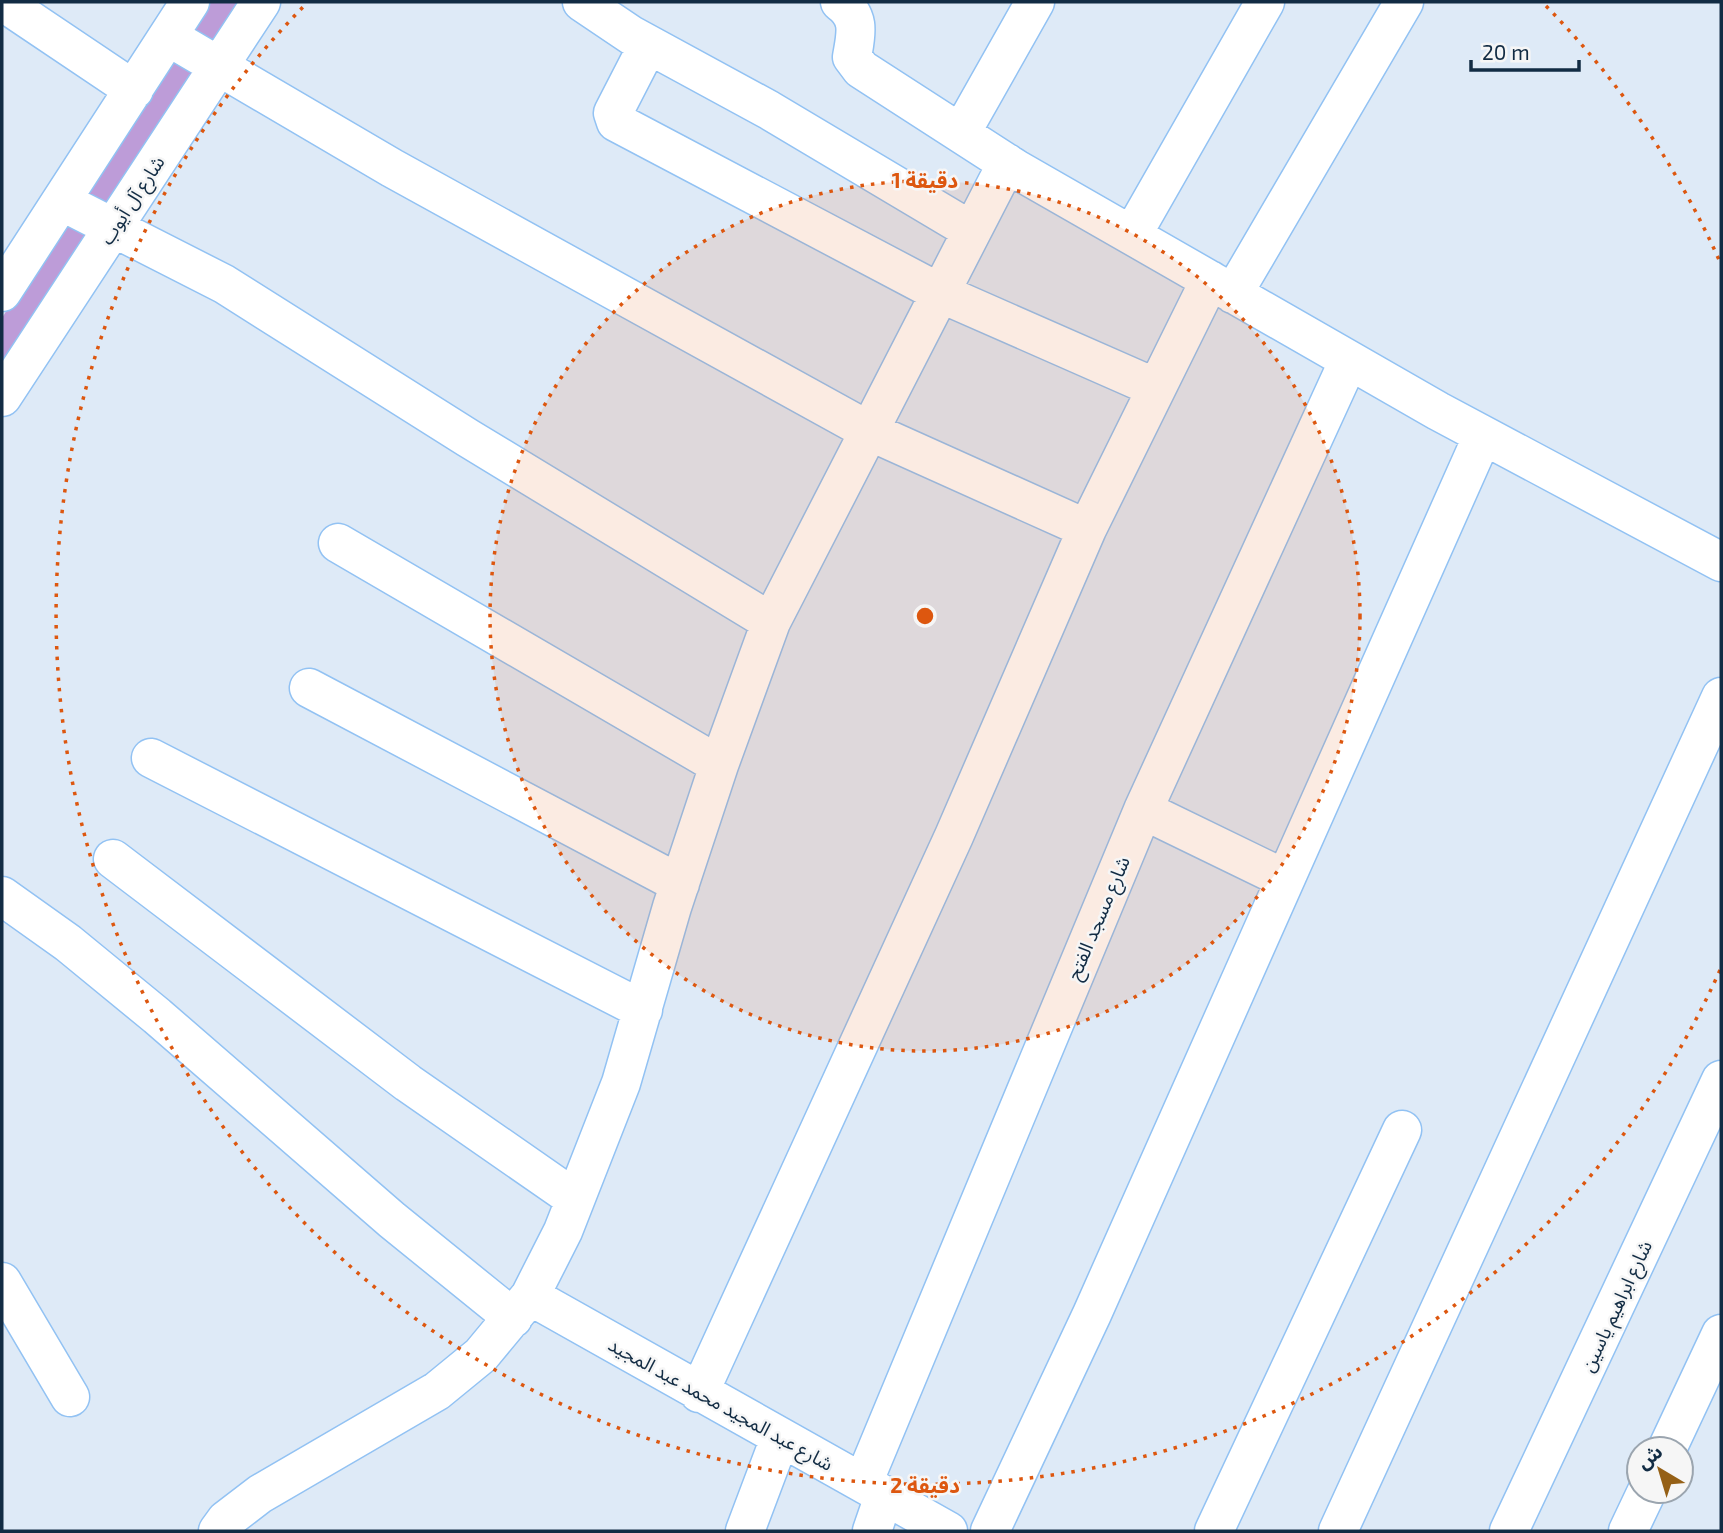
<svg xmlns="http://www.w3.org/2000/svg" width="1723" height="1533" font-family="'Exo 2','Noto Sans Arabic',sans-serif">
<rect width="100%" height="100%" fill="#deeaf7"/>
<g fill="none" stroke-linecap="round" stroke-linejoin="round">
<path stroke="#bd9cd8" stroke-width="38" d="M2 354 220 2"/>
<defs>
<path id="minor" d="M3 2 134 90
M582 2 631 35 769 110 972 231
M840 2C861 17 856 34 852 57L861 69 1016 169 1438 411 1721 562
M169 37 392 168 869 431 1087 529
M648 45 613 113 616 122 940 293 1156 388
M961 133 1035 2
M61 201 224 284 468 438 771 622
M1132 235 1265 2
M2 292 190 2
M1233 294 1404 2
M2 397 261 2
M338 543 719 765
M309 688 680 884
M151 758 643 1010
M1143 810 1285 879
M113 859 408 1083 575 1199
M2 896 68 943 157 1016 392 1220 513 1318
M2 1282 70 1397
M530 1296 948 1531
M699 1393 954 836 1087 529 1210 280
M1667 1449 1721 1334
M863 1483 1143 810 1349 360
M218 1531 226 1520 260 1494 437 1391 481 1355 530 1296 563 1231 621 1083 672 907 719 765 771 622 1007 163
M745 1531 780 1438
M872 1531 884 1496
M990 1531 1092 1314 1483 435
M1214 1531 1402 1130
M1338 1531 1721 697
M1509 1531 1721 1080
M1628 1531 1647 1491"/>
</defs>
<use href="#minor" stroke="#92c2f3" stroke-width="41"/>
<use href="#minor" stroke="#fff" stroke-width="38"/>
</g>
<circle cx="925" cy="616" r="435" fill="#dd570f" fill-opacity=".12"/>
<g fill="none" stroke="#dd570f" stroke-width="3.5" stroke-dasharray="3.5 7">
<circle cx="925" cy="616" r="435"/>
<path d="M1720 970A870 870 0 1 1 304 6M1546 6A870 870 0 0 1 1720 262"/>
</g>
<g text-anchor="middle" stroke-width="5" stroke-linejoin="round" paint-order="stroke">
<g font-size="19" fill="#122c44" stroke="#f6f6f6">
<text transform="translate(132 200) rotate(-57)" y="7">شارع آل أيوب</text>
<text transform="translate(1098 918) rotate(-67)" y="7">شارع مسجد الفتح</text>
<text transform="translate(1616 1306) rotate(-65)" y="7">شارع ابراهيم ياسين</text>
<text transform="translate(721 1404) rotate(29)" y="7">شارع عبد المجيد محمد عبد المجيد</text>
</g>
</g>
<circle cx="925" cy="616" r="10" fill="#dd570f" stroke="#f6f6f6" stroke-width="3.5"/>
<g font-size="21" text-anchor="middle" font-weight="bold" fill="#dd570f" stroke="#f6f6f6" stroke-width="5" stroke-linejoin="round" paint-order="stroke">
<text x="925" y="188">1 دقيقة</text>
<text x="925" y="1493">2 دقيقة</text>
</g>
<rect width="1723" height="1533" fill="none" stroke="#122c44" stroke-width="7"/>
<g transform="translate(1660 1470) rotate(322)"><circle r="33" fill="#f6f6f6" stroke="#9ba5af" stroke-width="2"/>
<path d="M0-5L12 26L0 18L-12 26Z" fill="#956016"/>
<text y="-10" font-size="19" font-weight="bold" text-anchor="middle" fill="#122c44">ش</text>
</g>
<path d="M1471 60v10h108v-10" fill="none" stroke="#122c44" stroke-width="3.5"/>
<text x="1482" y="60" font-size="21" fill="#122c44" stroke="#f6f6f6" stroke-width="5" paint-order="stroke">20 m</text>
</svg>
